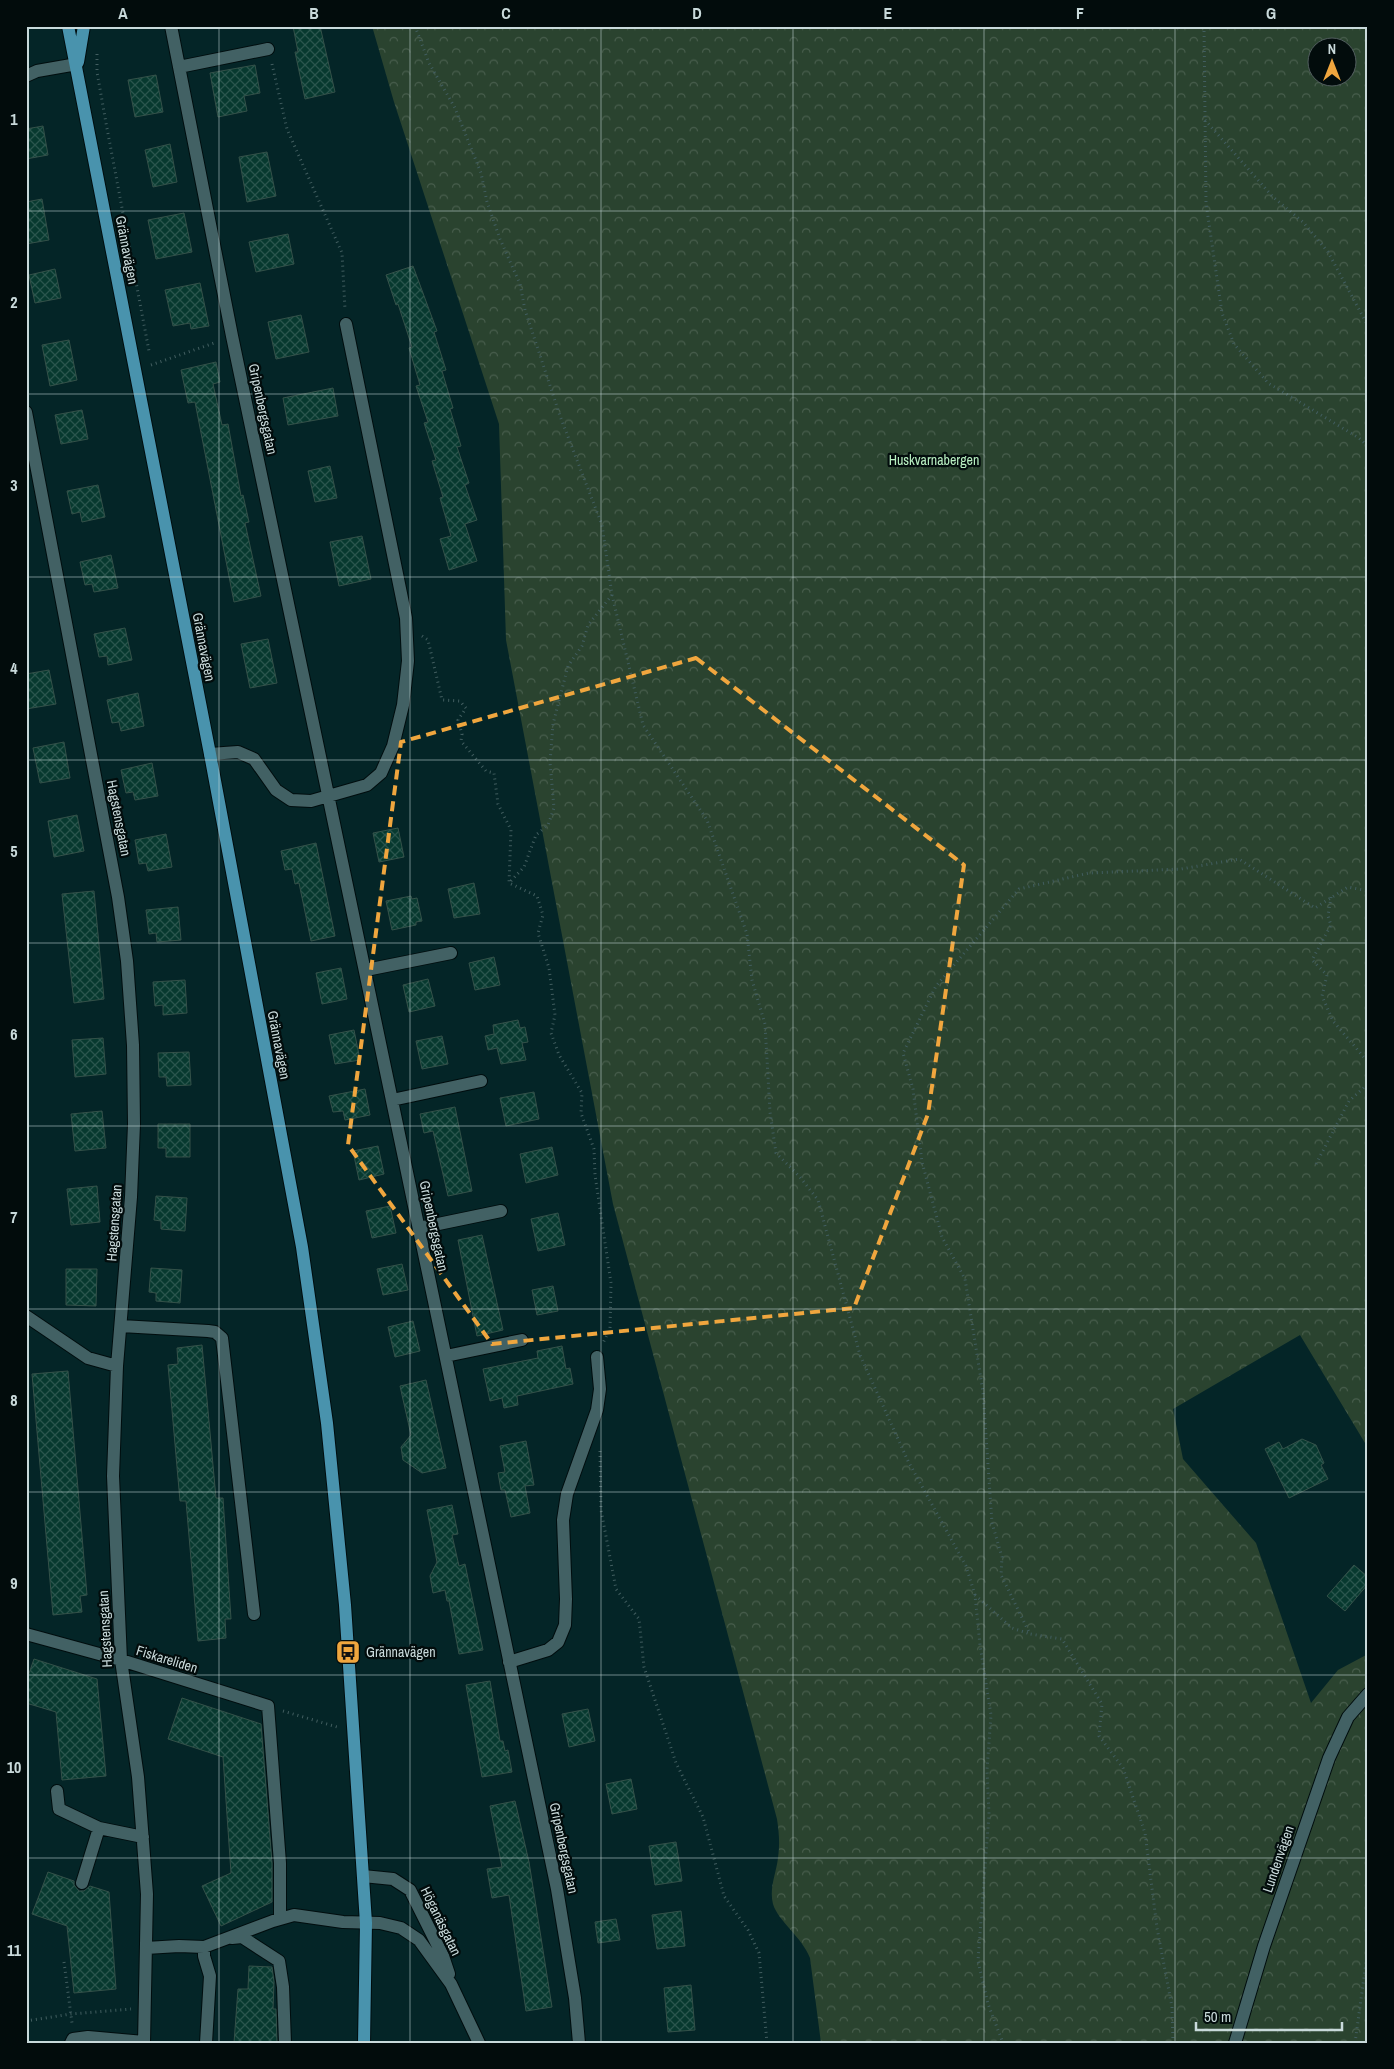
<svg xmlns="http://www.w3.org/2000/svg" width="1394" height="2069" font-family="'Archivo Narrow',sans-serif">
<defs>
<pattern id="park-crowns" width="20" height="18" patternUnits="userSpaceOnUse" patternTransform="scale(1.25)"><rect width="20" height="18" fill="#2a432f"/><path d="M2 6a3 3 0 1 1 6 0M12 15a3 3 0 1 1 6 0" fill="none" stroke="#485e4d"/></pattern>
<pattern id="building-cross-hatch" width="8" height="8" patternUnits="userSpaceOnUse" patternTransform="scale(1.25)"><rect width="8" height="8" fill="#07392f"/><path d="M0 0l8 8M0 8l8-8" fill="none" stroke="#2a554d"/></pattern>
</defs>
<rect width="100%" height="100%" fill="#042527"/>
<path fill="url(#park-crowns)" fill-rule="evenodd" d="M372 26H1368V1448L1300 1335 1173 1409 1183 1459 1256 1543 1311 1703 1338 1670 1368 1654V2043H821L810 1958C802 1937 778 1921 773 1904 769 1888 776 1874 778 1858 780 1845 779 1832 777 1819L613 1204 506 640 499 424 394 102ZM1316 48H1346V78H1316Z"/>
<path fill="url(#building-cross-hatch)" stroke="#345149" d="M293 26H320L335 92 305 99 295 52H298Z
M255 65 260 93 244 96 247 111 218 117 210 73Z
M156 75 163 112 135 117 128 80Z
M43 126 48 155 26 159V129Z
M170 144 177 182 153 187 145 150Z
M267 152 276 196 247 202 239 157Z
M42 199 49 240 26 244V202Z
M184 213 192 252 156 259 148 220Z
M288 234 294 264 256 272 249 242Z
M413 266 437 331 434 332 446 370 442 371 453 408 450 409 461 446 457 447 469 483 465 485 477 520 465 524 477 561 449 570 440 539 451 536 440 498 443 497 432 461 436 460 424 423 428 422 416 386 420 385 409 348 412 347 398 304 396 305 386 275Z
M55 269 61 298 35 303 29 275Z
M200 283 209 326 191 329 190 323 173 326 165 290Z
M301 315 309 352 276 359 268 322Z
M69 340 77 380 50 386 42 345Z
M216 362 220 382 213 384 222 425 228 424 241 496 243 495 249 522 245 523 261 596 234 602 195 402 188 403 181 370Z
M333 388 338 416 288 425 283 398Z
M82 410 88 439 61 444 55 415Z
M330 466 337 498 315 502 308 471Z
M98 485 105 517 82 522 80 512 72 514 67 491Z
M362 536 371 579 339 586 330 542Z
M111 555 118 588 94 592 92 584 85 585 80 562Z
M125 628 132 660 108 665 107 656 99 657 94 634Z
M268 639 277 683 250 688 241 644Z
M49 670 56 704 26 709V674Z
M138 693 144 726 121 731 119 722 112 723 107 700Z
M64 742 70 778 40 783 33 748Z
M152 763 158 796 135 800 133 792 126 793 121 770Z
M77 815 84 851 54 857 48 821Z
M398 828 404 857 379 862 373 833Z
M166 834 172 867 148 871 146 863 139 864 135 840Z
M316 843 335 936 311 941 299 883 295 884 292 869 285 870 281 851Z
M474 883 480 914 454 918 448 889Z
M94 891 104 999 74 1003 62 894Z
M411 896 412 899 417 898 422 921 416 922V925L392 930 386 901Z
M178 907 181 940 157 942 156 933 149 934 146 910Z
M494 957 500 985 475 990 469 963Z
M341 968 347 999 322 1004 316 973Z
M428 979 435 1006 409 1012 403 985Z
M185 980 187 1013 163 1015V1005L155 1006 153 982Z
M518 1020 520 1028 525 1027 528 1042 522 1043 526 1060 501 1064 497 1048 488 1050 485 1036 494 1034 493 1025Z
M354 1030 360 1060 335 1064 329 1035Z
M442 1036 448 1064 422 1069 416 1041Z
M103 1038 106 1074 75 1077 72 1040Z
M189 1052 191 1085 167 1086 166 1077H159L158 1053Z
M365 1089 370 1115 345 1120 343 1111 333 1112 329 1096Z
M534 1092 539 1119 506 1126 500 1098Z
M455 1107 472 1191 448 1196 433 1131 424 1133 420 1114Z
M102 1111 106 1148 75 1151 71 1114Z
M158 1124H190V1157H166V1148H158Z
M378 1146 384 1174 359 1180 353 1151Z
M552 1147 558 1175 526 1183 520 1154Z
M97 1186 100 1222 71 1225 67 1189Z
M156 1196 187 1198 185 1231 161 1229V1221L154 1220Z
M390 1206 396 1233 372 1238 366 1211Z
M558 1213 565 1245 538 1251 531 1219Z
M482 1235 503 1330 477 1336 458 1240Z
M402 1264 408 1290 383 1295 377 1269Z
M151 1268 182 1270 180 1303 156 1301V1293L149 1292Z
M66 1269H97L96 1306 66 1305Z
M553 1286 558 1311 537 1315 532 1290Z
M413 1321 420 1351 395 1357 388 1327Z
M202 1345 216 1498H223L231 1619H225L226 1638 198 1641 186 1501H180L168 1365 178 1364 177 1348Z
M562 1346 566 1369 570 1368 573 1384 517 1396 518 1405 504 1408 502 1398 490 1401 483 1369 538 1358 537 1351Z
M68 1371 87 1595 80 1596 82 1612 53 1615 32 1374Z
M426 1380 446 1468 422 1473 403 1460 401 1447 411 1435 400 1386Z
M1302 1439 1316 1445 1324 1463 1321 1465 1328 1479 1289 1498 1265 1449 1279 1442 1283 1449Z
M526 1441 534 1485 525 1486 530 1513 511 1517 505 1490H501L498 1473 505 1472 500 1446Z
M452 1505 458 1534 452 1535 459 1566 465 1564 483 1650 459 1654 449 1601H447L445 1590 433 1593 430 1576 437 1562 427 1510Z
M1354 1565 1368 1577V1584L1345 1611 1327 1596Z
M34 1659 97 1679 106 1776 62 1780 56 1712 26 1703V1682Z
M490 1681 500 1741H503L505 1751 508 1750 512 1772 482 1777 466 1685Z
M182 1698 261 1724 272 1863V1902L221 1926 202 1886 231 1873 223 1757 168 1739Z
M588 1709 595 1741 569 1747 562 1714Z
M631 1779 637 1809 612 1814 606 1784Z
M515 1801 529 1862 552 2007 526 2011 509 1895 492 1898 487 1869 502 1867 490 1806Z
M676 1842 682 1881 655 1885 649 1846Z
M48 1872 74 1881V1885L79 1891H84L90 1886 109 1892 116 1989 74 1993 67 1926 32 1914Z
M681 1911 685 1946 657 1949 652 1915Z
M616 1919 620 1940 598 1943 595 1922Z
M249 1966 272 1967 274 1982 273 2009H276L277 2043H234L238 1989H248Z
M691 1985 695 2030 668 2032 664 1988Z"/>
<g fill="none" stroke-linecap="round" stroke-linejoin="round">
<defs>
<path id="minor" d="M171 26 232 336 557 1889 575 1998 579 2043
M179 67 268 49
M26 76 37 71 77 64
M26 412 118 897 127 961 133 1045 134 1124 131 1197 117 1366 113 1476 121 1660 138 1777 147 1894 144 2043
M210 754 238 752 254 759 276 790 291 800 311 801 367 785 381 773 393 746 403 705 408 661 406 618 346 324
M366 970 451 953
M392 1100 481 1081
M419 1228 501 1211
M26 1316 88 1358 117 1366
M121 1326 208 1331 215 1332 222 1338 254 1614
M446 1356 522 1340
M26 1634 121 1660 268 1706 280 1863V1919
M509 1662 548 1650 558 1642 565 1625 566 1599 563 1520 567 1494 597 1410 600 1389 597 1357
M57 1791 59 1809 99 1828 143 1837
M363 1876 393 1879 410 1890 443 1956 449 1974
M82 1883 99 1828
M232 1938 242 1937 279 1961 283 1987 285 2043
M204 1947V1956L210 1976 206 2043
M146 1948 179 1946 204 1947 273 1921 294 1915 343 1922 380 1923 401 1928 419 1940 451 1984 479 2043
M71 2043 73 2039 88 2037 144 2042
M1235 2043 1264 1946 1329 1758 1348 1717 1368 1694"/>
<path id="major" d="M68 26 210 754 302 1247 327 1423 345 1605 366 1923 364 2043
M78 62 84 26"/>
</defs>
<use href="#minor" stroke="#000d0e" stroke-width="14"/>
<use href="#major" stroke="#000d0e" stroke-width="14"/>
<path stroke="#425e60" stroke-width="3" stroke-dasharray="1 4" stroke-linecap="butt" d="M415 26 429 63 455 108 481 173 487 202 500 239 520 284 525 310 560 416 602 525 612 595 588 625 582 646 568 666 553 724 550 762 554 808 548 825 536 835 524 867 509 883
M1204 26 1206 203 1222 313 1234 344 1268 383 1359 438 1368 446
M97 54V72L106 123 149 351
M272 64 287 129 342 253 345 309
M1205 120 1273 197 1303 222 1328 252 1368 326
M151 365 217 342
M612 595 643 725 707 820 747 934 752 980 765 1024 770 1112 776 1153 800 1177 818 1200 860 1355 908 1461 966 1566 975 1595 980 1645 991 1715 987 1770 989 1814 978 1961 988 2004 1003 2043
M422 636 428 640 442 700 460 701 466 708 458 720 462 734 461 741 486 771 494 773 498 804 511 830 509 883 537 896 543 915 538 933 549 968 555 1015 551 1033 559 1055 582 1093 581 1113 594 1149 595 1175 611 1283 610 1329 603 1343
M1331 897 1328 916 1331 925 1312 960 1327 975 1322 996 1333 1021 1368 1062
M1316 1164 1349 1101 1368 1084
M600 1451 601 1510 616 1589 639 1619 644 1667 676 1763 703 1817 724 1896 748 1930 759 1953 767 2043
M975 1595 1012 1628 1030 1634
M283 1711 337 1727
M64 1962 72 2023
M26 2021 71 2014 131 2009
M1173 2043 1172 2007 1157 1928 1145 1833 1123 1768 1099 1736 1102 1704 1062 1639 1030 1634 1001 1575 1002 1557 992 1523 983 1392 965 1279 942 1237 922 1162 913 1089 903 1053 936 986 1019 889 1089 873 1181 869 1239 859 1315 908 1348 887 1368 891
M1355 2043 1368 1948"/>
<use href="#minor" stroke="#426164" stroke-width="12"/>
<use href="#major" stroke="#4993ad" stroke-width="12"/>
</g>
<path fill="none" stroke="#f0a63e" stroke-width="4" stroke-dasharray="10 6" stroke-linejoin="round" d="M696 658 964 865 928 1114 854 1308 492 1344 348 1145 401 742Z"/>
<path fill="none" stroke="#c9dadb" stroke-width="1" stroke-opacity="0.55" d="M219 26V2043M410 26V2043M601 26V2043M793 26V2043M984 26V2043M1175 26V2043M26 211H1368M26 394H1368M26 577H1368M26 760H1368M26 943H1368M26 1126H1368M26 1309H1368M26 1492H1368M26 1675H1368M26 1858H1368"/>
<defs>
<symbol id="bus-square" viewBox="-11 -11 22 22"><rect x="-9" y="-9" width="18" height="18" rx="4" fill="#f0a63e" stroke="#020c0c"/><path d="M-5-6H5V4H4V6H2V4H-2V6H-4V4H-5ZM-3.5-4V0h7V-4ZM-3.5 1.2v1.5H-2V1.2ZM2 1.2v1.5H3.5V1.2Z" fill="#111"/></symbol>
</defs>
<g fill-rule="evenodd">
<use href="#bus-square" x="334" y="1638" width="28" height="28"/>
</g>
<g text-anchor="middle" stroke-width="4.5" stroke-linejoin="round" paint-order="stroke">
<g font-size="14" fill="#c9dadb" stroke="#020c0c">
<text transform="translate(127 250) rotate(79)" y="5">Grännavägen</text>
<text transform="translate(263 409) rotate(78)" y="5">Gripenbergsgatan</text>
<text transform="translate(204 647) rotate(79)" y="5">Grännavägen</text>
<text transform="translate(119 818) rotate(79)" y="5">Hagstensgatan</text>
<text transform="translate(279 1045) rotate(79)" y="5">Grännavägen</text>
<text transform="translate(114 1223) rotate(-86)" y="5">Hagstensgatan</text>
<text transform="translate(434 1226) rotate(78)" y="5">Gripenbergsgatan</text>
<text transform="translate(105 1629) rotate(-93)" y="5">Hagstensgatan</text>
<text transform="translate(167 1659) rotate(17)" y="5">Fiskareliden</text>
<text transform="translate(564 1848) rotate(78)" y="5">Gripenbergsgatan</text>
<text transform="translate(1278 1859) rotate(-71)" y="5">Lundenvägen</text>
<text transform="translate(441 1921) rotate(64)" y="5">Höganäsgatan</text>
</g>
<g font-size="14" fill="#b8efc1" stroke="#020c0c">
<text x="934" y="465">Huskvarnabergen</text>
</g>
<g font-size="14" fill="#c9dadb" stroke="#020c0c" text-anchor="start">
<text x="366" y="1657">Grännavägen</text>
</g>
</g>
<rect width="1394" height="2069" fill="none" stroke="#020c0c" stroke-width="55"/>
<g transform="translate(1332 62)"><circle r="24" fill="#020c0c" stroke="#525e5f"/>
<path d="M0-4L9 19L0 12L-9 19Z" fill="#f0a63e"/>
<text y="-8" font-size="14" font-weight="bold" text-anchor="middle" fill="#c9dadb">N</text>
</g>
<path d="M1196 2022v8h146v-8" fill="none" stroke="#c9dadb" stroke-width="2.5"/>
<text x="1204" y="2022" font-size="15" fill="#c9dadb" stroke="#020c0c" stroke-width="4" paint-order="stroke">50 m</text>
<rect x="28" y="28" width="1338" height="2014" fill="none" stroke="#c9dadb" stroke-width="2"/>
<g font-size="16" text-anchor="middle" font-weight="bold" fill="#c9dadb">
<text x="123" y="19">A</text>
<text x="314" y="19">B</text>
<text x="506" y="19">C</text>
<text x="697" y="19">D</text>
<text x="888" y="19">E</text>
<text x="1080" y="19">F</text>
<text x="1271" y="19">G</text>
<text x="14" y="125">1</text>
<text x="14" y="308">2</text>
<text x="14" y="491">3</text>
<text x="14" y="674">4</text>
<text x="14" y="857">5</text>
<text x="14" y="1040">6</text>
<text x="14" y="1223">7</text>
<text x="14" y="1406">8</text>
<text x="14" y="1589">9</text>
<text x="14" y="1773">10</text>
<text x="14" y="1956">11</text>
</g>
</svg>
